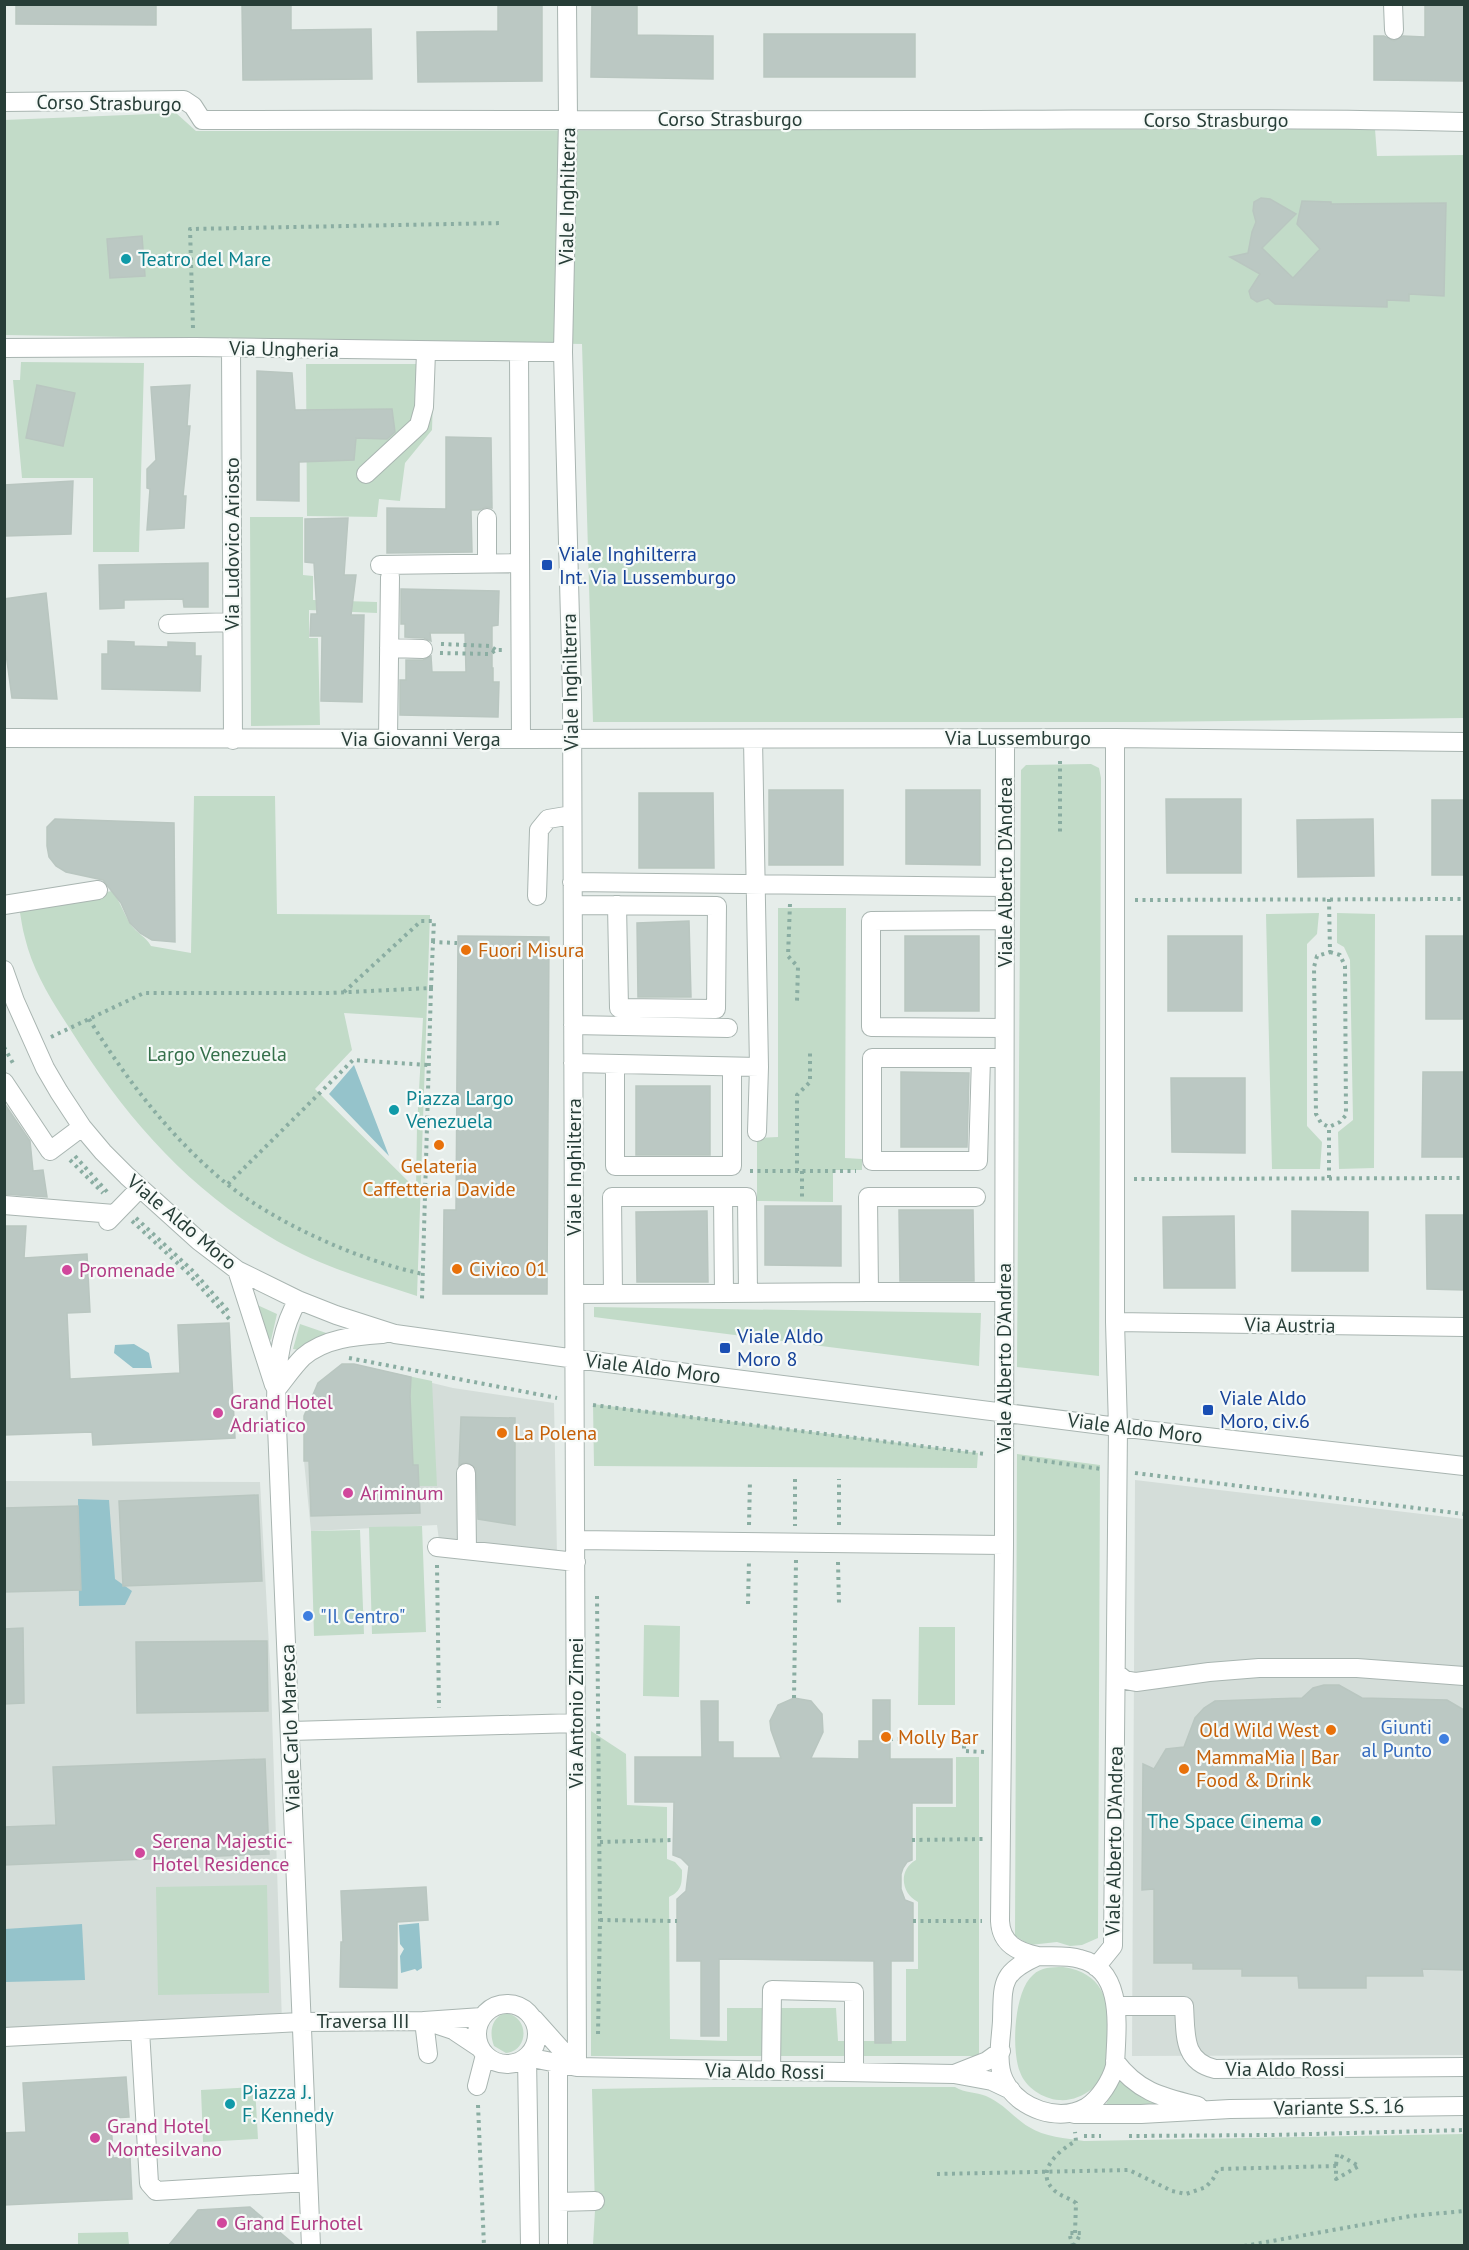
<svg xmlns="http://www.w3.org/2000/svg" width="1469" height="2250" font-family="'PT Sans',sans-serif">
<rect width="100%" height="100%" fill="#e6edea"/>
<path fill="#d4ddd9" d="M342 1364H354L453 1388 554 1403 557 1555 439 1540 437 1525 311 1531 304 1461V1416L318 1383Z
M1135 1480 1464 1519V2055L1132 2056Z
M5 1481 260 1482 271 1683 282 2023 5 2037Z"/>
<path fill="#c2dbc8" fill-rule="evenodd" d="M176 113 196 131 1375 129 1377 156 1464 155V718L1144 722H593L582 344 5 335 4 120Z
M21 362 144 363 139 552H93V478H22L13 380H20Z
M306 364H434L432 430 405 463 400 501 379 499 377 517 307 516Z
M250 517H303V575L313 576V600L377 602V613L309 610V638H318L320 725 251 726Z
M1091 764 1099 768 1101 778 1099 1376 1017 1367 1021 770 1026 765Z
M194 796H275L277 914 430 915 417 1296C370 1281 321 1266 277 1241 189 1190 125 1117 72 1032 53 1003 33 972 25 938 22 928 21 917 19 907L112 891C120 901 124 914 131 925 137 933 146 937 151 946L191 953ZM344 1013 423 1018 417 1126 416 1189 315 1089 352 1050Z
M778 908H846L845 1158 862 1159V1170H833V1202L757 1201V1138L778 1137Z
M1319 913 1317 934 1307 944V1126L1322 1142 1320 1169H1272L1266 914Z
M1337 913 1375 914 1374 1168 1339 1169 1338 1132 1353 1120 1350 960 1344 947 1337 943Z
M253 1303 277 1314 271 1340 263 1336Z
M594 1307 981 1313 979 1366 594 1317Z
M300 1324 332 1335 301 1350 293 1349Z
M389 1372 432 1381 437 1486H419L418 1465H413L410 1396 384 1392Z
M593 1404 978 1453 977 1468 594 1466Z
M1017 1454 1100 1465 1098 1938 1082 1945 1070 1946 1057 1942 1030 1945 1015 1936Z
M422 1526 426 1632 372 1634 369 1527Z
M360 1530 364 1634 314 1636 311 1531Z
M644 1625 680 1626 679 1697 643 1696Z
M919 1627H955V1705H918Z
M591 1731 626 1754 627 1805 667 1807V1859L675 1862 682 1870C682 1883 682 1891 669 1897L670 2039 727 2041V2008H836L838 2041H906V1969H918V1902C901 1893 898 1870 916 1860V1807H956V1757H979V2056H591Z
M267 1885 269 1993 158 1995 156 1887Z
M1063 1967C1102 1973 1109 1998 1109 2033 1109 2042 1110 2052 1109 2061 1105 2084 1081 2102 1059 2100 1043 2099 1025 2087 1020 2072 1011 2050 1014 1991 1033 1975 1041 1967 1052 1967 1063 1967Z
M505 2013C530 2016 529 2051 506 2053L494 2046C489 2033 491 2018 505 2013Z
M1119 2080 1133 2090 1166 2104 1105 2106Z
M255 2087 258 2139 203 2142 201 2090Z
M715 2087H955C965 2093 976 2092 986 2096 1003 2103 1014 2118 1029 2127 1044 2137 1066 2138 1084 2141L1464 2134V2245H593L595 2210 592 2089Z
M128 2232 129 2245H78V2233Z"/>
<path fill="#95c3cb" d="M354 1065 389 1156 329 1094Z
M134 1344 149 1353 152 1368H133L114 1353 115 1345Z
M78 1499 109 1500 115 1579 132 1591 125 1605 79 1606Z
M419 1923 422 1968 417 1971 415 1969 401 1973 400 1956 404 1949 400 1944 399 1925Z
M82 1924 85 1980 6 1982 5 1929Z"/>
<path fill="#bbc8c3" stroke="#b9c6c0" stroke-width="1.5" d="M16 4H156V25L16 24Z
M242 4H291V30L371 29 372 79 243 80Z
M498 4H542V81L418 82 417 32 498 31Z
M592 4H637V35L713 36V79L591 77Z
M1425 4H1464V81L1374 80V36H1384L1394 41 1403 36 1425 37Z
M764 34H915V77H764Z
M1261 198 1270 199 1296 214 1262 248 1293 278 1320 249 1297 224 1302 201 1331 202V204L1446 203 1444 296 1409 294V301L1387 300V307L1275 304 1268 298 1257 302 1251 298 1249 291 1260 274 1230 257 1248 253 1252 232 1256 222 1253 211 1254 202Z
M142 236 145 276 110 278 107 239Z
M257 371 292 373 295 410 392 409 395 432 387 439 356 438 354 460 299 462V501L257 500Z
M37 385 75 393 63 446 26 438Z
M190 385 187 426H190L183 496H186L184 528 147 530 150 489 147 488V469L156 460 151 387Z
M446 437 491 438 492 508 486 507 479 510H471L472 552 387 553V508L446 509Z
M73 481 71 534 6 536 4 485Z
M348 518 344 575H356L351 615H364L362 702 321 701 322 636H310L311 614H317L314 563 305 562V519Z
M208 563V607H184L183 599 124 600V608L100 609 99 565Z
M401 589 499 591 498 625 492 626V668H493V682H499L498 717 400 715V680H406V660H423L431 656 432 672H466L465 633H430L431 641 424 638 405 637V624H401Z
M46 593 57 699 12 698 4 639V599Z
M108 641 134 642V646L168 647V642L195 643V656H201L200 691 102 689V654H108Z
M769 790H843V865H769Z
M906 790H980V865L906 864Z
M639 793H713L714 868H639Z
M1166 799H1241V873H1167Z
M1432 800H1464V875H1432Z
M55 819 174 823 175 942 152 940 140 933 130 923 121 903 103 880 66 872 56 866 49 857 47 846V827Z
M1373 819 1374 876 1298 877 1297 820Z
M689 921 691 997H638L637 923Z
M458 936 549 937 547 1294H443L444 1210H456Z
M905 936H979V1011H905Z
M1168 936H1242V1011H1168Z
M1426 936H1464V1019H1426Z
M901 1072 969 1073 967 1147H901Z
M1423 1072H1464V1157H1422Z
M1171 1078H1245V1153L1172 1152Z
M636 1086H710V1155H636Z
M4 1103 30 1141 33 1171 43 1170 47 1197 4 1194Z
M765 1206H841V1266L765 1265Z
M899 1210H973L974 1281H900Z
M707 1211 708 1282H637L636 1212Z
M1292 1211 1368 1212V1271H1292Z
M1426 1215H1464V1290L1427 1289Z
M1234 1216 1235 1288H1164L1163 1217Z
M4 1226H26L24 1258 87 1254 90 1312 67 1313 70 1379 180 1373 178 1325 229 1323 235 1438 93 1445 92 1432 4 1435Z
M342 1364H354L411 1377 410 1396 413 1465H418L420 1513 311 1516 309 1461H304V1416L318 1383Z
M461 1417 515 1418V1525L478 1519 476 1468 466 1462 459 1465Z
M258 1495 262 1581 123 1586 119 1501Z
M78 1506 81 1590 4 1592V1508Z
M23 1628 24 1703 4 1704V1629Z
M267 1641 268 1711 137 1713 136 1642Z
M1324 1685H1339L1362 1698 1447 1700 1464 1710V1970L1422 1969 1423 1976H1366V1988H1299L1298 1976H1242V1969H1193V1963H1154V1889L1142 1890 1143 1764 1154 1769 1166 1749 1184 1747 1195 1718 1204 1708 1215 1701 1302 1698 1313 1688Z
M794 1698 811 1701 822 1714 823 1732 811 1758 859 1759V1741H873V1700H890V1759H952V1803H912V1860L907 1862 903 1868 901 1874V1889L905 1900 913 1903V1961H891V2043H875L874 1961 719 1959V2036H701V1961H677V1899L686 1891 689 1866 681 1858 673 1855 674 1802H635V1757H702L701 1701H718V1742H733V1758H781L771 1730 770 1721 778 1705Z
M265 1759 269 1854 4 1865V1827L56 1825 53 1767Z
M426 1887 428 1920 397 1922V1988L340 1987 341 1942H343L341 1891Z
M126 2077 129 2117 111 2118 113 2158 130 2157 132 2199 4 2205V2133L26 2132 23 2083Z
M250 2207 296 2246H168L198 2210Z"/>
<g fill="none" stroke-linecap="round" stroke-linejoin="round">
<defs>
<path id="minor" d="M567 4 568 119 563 352 572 695 577 2067
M1393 4 1394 30
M4 102 184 100 193 106 202 120C443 119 684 121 925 120 1105 120 1285 117 1464 122
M4 348 195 347 563 352
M231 348 233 740
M366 474 419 425 424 407 426 352
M487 564V518
M380 565 520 563
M168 624 232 622
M389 648 423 649
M4 738 521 739 519 352
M388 739 390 577
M521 739 1115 738 1464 742
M753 739 759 1067 757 1132
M1005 739 1004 1545 1000 1921C1001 1944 1018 1952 1038 1956
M572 882 1005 887
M537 896 539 830 548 819 572 815
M4 905 98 890
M573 905 717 906 716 1009 619 1008 617 905
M4 970 15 1001 45 1068 59 1092 82 1127 103 1152 127 1176 199 1241 237 1270 298 1300 336 1315 395 1334 576 1359 1118 1427 1464 1466
M573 1025 728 1028
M1004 1028 871 1027V921L1005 920
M981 1058 978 1161H872V1058H1004
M573 1063 759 1067
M615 1065V1166H732V1067
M4 1082 50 1151 82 1127
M723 1197H747L748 1293
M976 1197H868L869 1292H1004
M4 1205 114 1214
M108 1221 140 1188
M237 1270 274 1385
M575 1294 869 1292
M613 1294 612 1197H723L724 1293
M298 1300C280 1330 276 1367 276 1402L311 2246
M1115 1322 1464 1327
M276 1390C285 1379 293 1367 303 1357 325 1338 356 1336 383 1334
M466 1473 467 1550
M576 1540 1004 1545
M437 1547 576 1562
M1116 1673 1125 1680 1136 1682 1209 1672 1259 1668H1357L1464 1676
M291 1731 576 1723
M1038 1956C1051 1957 1067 1955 1080 1959 1126 1970 1116 2031 1115 2066 1111 2081 1100 2098 1087 2107 1059 2123 1018 2109 1004 2080 996 2063 1001 2039 1002 2021 1003 1983 1000 1973 1038 1956Z
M1096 1967 1113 1946 1118 1427 1115 1322V738
M477 2034a30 30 0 1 1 60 0a30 30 0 1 1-60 0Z
M1116 2006H1184C1186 2034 1182 2061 1215 2069L1464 2067
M534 2019 577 2067
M424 2021 428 2054
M435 2024 453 2030 480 2048
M140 2030 149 2183 156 2191 308 2182
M4 2037 301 2022 424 2021 482 2017
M527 2057 577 2067 954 2074 992 2081 1011 2090
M527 2057 530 2246
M1115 2061C1138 2092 1162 2097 1198 2106
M558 2063V2246
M771 2071 772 1990 854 1992V2072
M954 2074 987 2061 1001 2051
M477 2086 485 2055
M1074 2114H1141L1230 2109 1464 2106
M558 2202 595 2201"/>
</defs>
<use href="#minor" stroke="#a9b5b1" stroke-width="20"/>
<path stroke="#8aada2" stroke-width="4" stroke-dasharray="3 4.5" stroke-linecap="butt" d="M193 328 190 229 503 223
M441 644 490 646 496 650
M440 653 490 654 496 650H503
M1060 761V832
M1329 899 1330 952
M1135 900 1464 899
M790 904 788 956 798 967 797 1001
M1330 952 1340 955 1345 966 1346 1115 1340 1122 1329 1127 1321 1123 1316 1114 1314 967 1317 956Z
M431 988 433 942 457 943
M344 992 421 921H434L433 942
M89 1019C126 1079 168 1134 222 1180 272 1222 360 1261 423 1274
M51 1037 144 993H331L431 988 422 1299
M4 1047 14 1065
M75 1156 110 1195
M70 1160 103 1193
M750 1171H856
M797 1171V1095L810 1082V1050
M802 1171V1199
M1329 1178V1127
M1134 1179 1464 1178
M228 1184 353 1060 428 1065
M136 1218 194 1272 230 1313
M132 1221 187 1272 232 1322
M349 1358 557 1398
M593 1405 985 1454
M1022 1458 1101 1469
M1135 1473 1464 1514
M795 1479V1526
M749 1525 750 1480
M839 1525V1479
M838 1562 839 1603
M437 1565 439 1708
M597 1596 600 1920 598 2035
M748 1604 749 1560
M794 1698 796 1560
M964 1738V1751L984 1752
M890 1739H905
M912 1840 984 1839
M600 1842 674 1840
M600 1920 677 1921
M913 1921H982
M478 2105 484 2246
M1084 2136H1101
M1129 2136 1274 2135 1464 2130
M937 2174 1129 2170 1172 2191 1186 2194 1206 2187 1213 2179 1218 2169 1336 2166V2179L1359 2166 1337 2154 1336 2166
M1075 2233 1076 2203C1069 2198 1061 2196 1055 2191 1033 2172 1059 2150 1076 2141L1075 2132
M1073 2246 1069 2233H1075
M1074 2246 1081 2233H1075
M1244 2246 1411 2216 1464 2211"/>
<use href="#minor" stroke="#fff" stroke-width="18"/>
</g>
<g fill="#0f9aa8" stroke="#f6faf8" stroke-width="2">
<circle cx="126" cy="259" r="6"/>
<circle cx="394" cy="1110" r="6"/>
<circle cx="1316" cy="1821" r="6"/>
<circle cx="230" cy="2104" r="6"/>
</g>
<g fill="#1a4fb4" stroke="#f6faf8" stroke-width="2">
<rect x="541" y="559" width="12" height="12" rx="3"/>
<rect x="719" y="1342" width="12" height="12" rx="3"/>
<rect x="1202" y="1404" width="12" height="12" rx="3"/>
</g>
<g fill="#e8710a" stroke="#f6faf8" stroke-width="2">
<circle cx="466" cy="950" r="6"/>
<circle cx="439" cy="1145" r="6"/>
<circle cx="457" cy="1269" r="6"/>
<circle cx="502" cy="1433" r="6"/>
<circle cx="1331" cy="1730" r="6"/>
<circle cx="886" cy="1737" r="6"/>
<circle cx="1184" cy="1769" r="6"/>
</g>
<g fill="#d1479c" stroke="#f6faf8" stroke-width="2">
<circle cx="67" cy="1270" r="6"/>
<circle cx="218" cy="1413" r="6"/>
<circle cx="348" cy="1493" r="6"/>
<circle cx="140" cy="1853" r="6"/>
<circle cx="95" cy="2138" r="6"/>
<circle cx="222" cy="2223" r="6"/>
</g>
<g fill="#3f7fe0" stroke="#f6faf8" stroke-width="2">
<circle cx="308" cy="1616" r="6"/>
<circle cx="1444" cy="1739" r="6"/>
</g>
<g text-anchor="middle" stroke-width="4.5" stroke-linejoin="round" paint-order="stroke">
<g font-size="20" fill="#273d37" stroke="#f6faf8">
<text transform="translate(109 103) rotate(1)" y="7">Corso Strasburgo</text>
<text x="730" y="126">Corso Strasburgo</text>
<text x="1216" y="127">Corso Strasburgo</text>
<text transform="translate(567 196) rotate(-89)" y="7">Viale Inghilterra</text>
<text transform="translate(284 349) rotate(1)" y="7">Via Ungheria</text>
<text transform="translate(232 544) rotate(-90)" y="7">Via Ludovico Ariosto</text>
<text transform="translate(570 682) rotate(-91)" y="7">Viale Inghilterra</text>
<text x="1018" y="745">Via Lussemburgo</text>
<text x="421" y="746">Via Giovanni Verga</text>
<text transform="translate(1005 872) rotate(-90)" y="7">Viale Alberto D'Andrea</text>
<text transform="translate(574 1167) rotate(-90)" y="7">Viale Inghilterra</text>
<text transform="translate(182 1222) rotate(40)" y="7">Viale Aldo Moro</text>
<text transform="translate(1290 1325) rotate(1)" y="7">Via Austria</text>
<text transform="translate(1004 1358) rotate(-90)" y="7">Viale Alberto D'Andrea</text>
<text transform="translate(653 1368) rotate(7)" y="7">Viale Aldo Moro</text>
<text transform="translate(1135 1428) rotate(7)" y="7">Viale Aldo Moro</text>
<text transform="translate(576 1713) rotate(-90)" y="7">Via Antonio Zimei</text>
<text transform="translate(290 1728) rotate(-92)" y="7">Viale Carlo Maresca</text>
<text transform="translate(1114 1841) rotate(-89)" y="7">Viale Alberto D'Andrea</text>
<text x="363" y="2028">Traversa III</text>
<text x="1285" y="2076">Via Aldo Rossi</text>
<text transform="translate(765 2071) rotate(1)" y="7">Via Aldo Rossi</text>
<text transform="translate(1339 2107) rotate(-1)" y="7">Variante S.S. 16</text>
</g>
<g font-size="20" fill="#0d838f" stroke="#f6faf8" text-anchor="start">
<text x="138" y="266">Teatro del Mare</text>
<text x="406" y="1105">Piazza Largo<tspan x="406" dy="23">Venezuela</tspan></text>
<text x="1304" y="1828" text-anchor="end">The Space Cinema</text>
<text x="242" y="2099">Piazza J.<tspan x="242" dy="23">F. Kennedy</tspan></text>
</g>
<g font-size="20" fill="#164399" stroke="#f6faf8" text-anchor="start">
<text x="559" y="561">Viale Inghilterra<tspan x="559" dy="23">Int. Via Lussemburgo</tspan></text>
<text x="737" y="1343">Viale Aldo<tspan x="737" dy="23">Moro 8</tspan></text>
<text x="1220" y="1405">Viale Aldo<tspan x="1220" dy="23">Moro, civ.6</tspan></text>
</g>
<g font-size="20" fill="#c56008" stroke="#f6faf8" text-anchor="start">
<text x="478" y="957">Fuori Misura</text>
<text x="439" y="1173" text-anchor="middle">Gelateria<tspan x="439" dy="23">Caffetteria Davide</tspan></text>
<text x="469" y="1276">Civico 01</text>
<text x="514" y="1440">La Polena</text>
<text x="1319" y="1737" text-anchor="end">Old Wild West</text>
<text x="898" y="1744">Molly Bar</text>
<text x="1196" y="1764">MammaMia | Bar<tspan x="1196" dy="23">Food &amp; Drink</tspan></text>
</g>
<g font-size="20" fill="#35704b" stroke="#f6faf8">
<text x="217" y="1061">Largo Venezuela</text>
</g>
<g font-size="20" fill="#b23c85" stroke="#f6faf8" text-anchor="start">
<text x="79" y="1277">Promenade</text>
<text x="230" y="1409">Grand Hotel<tspan x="230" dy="23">Adriatico</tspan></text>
<text x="360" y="1500">Ariminum</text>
<text x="152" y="1848">Serena Majestic-<tspan x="152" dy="23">Hotel Residence</tspan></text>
<text x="107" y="2133">Grand Hotel<tspan x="107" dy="23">Montesilvano</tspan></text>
<text x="234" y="2230">Grand Eurhotel</text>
</g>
<g font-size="20" fill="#366cbe" stroke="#f6faf8" text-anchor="start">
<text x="320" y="1623">"Il Centro"</text>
<text x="1432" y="1734" text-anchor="end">Giunti<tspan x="1432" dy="23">al Punto</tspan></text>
</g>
</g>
<rect width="1469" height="2250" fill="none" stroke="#273d37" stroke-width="12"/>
</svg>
